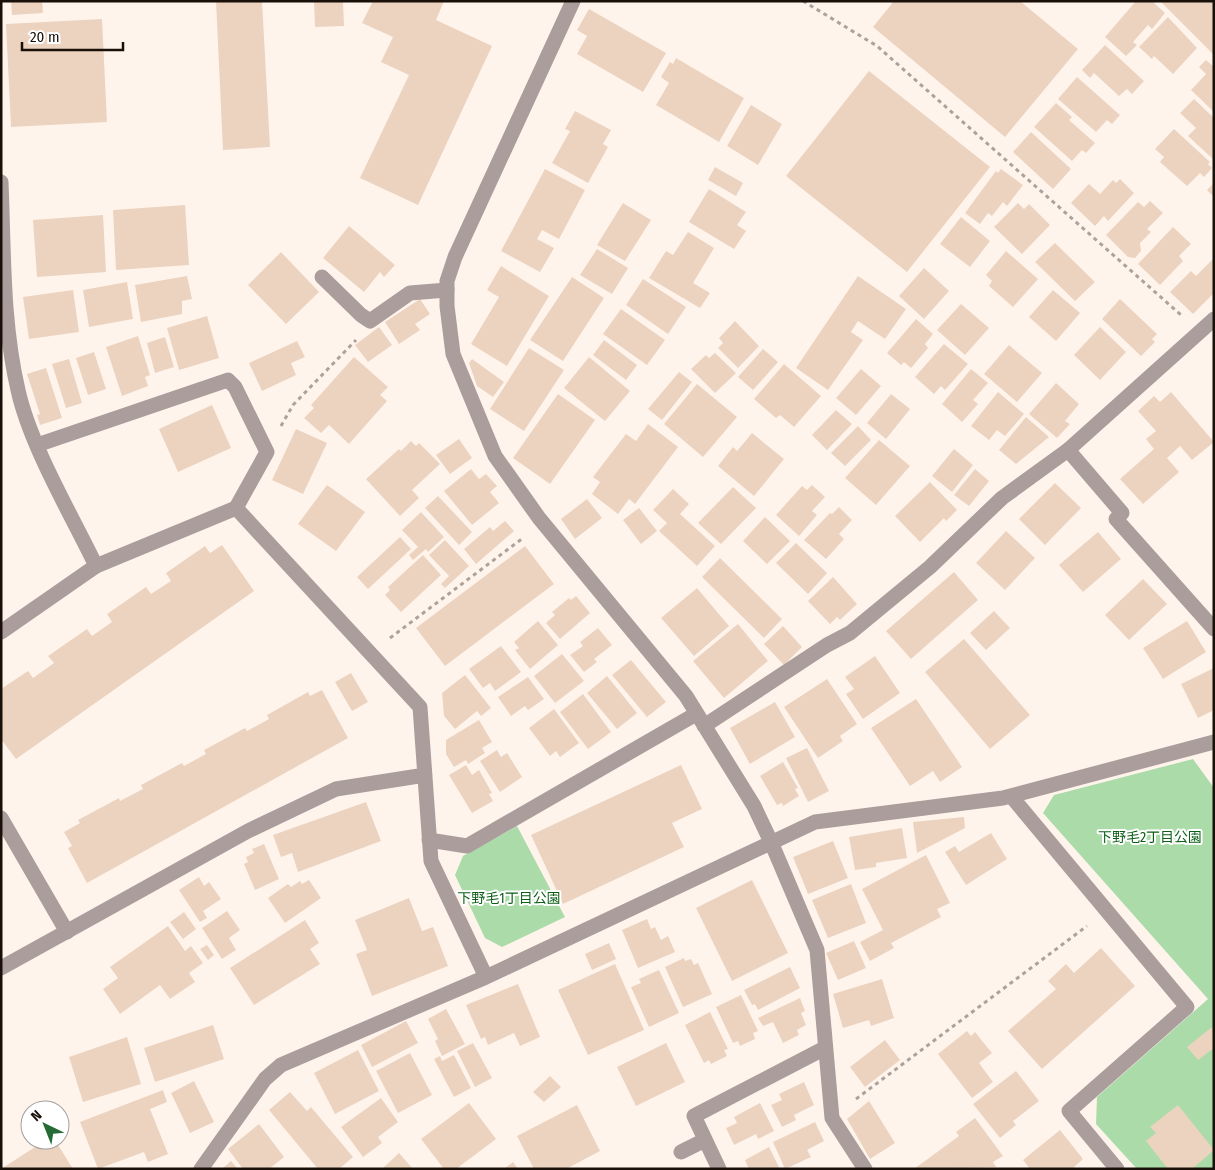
<svg xmlns="http://www.w3.org/2000/svg" width="1215" height="1170" font-family="'Fira Sans Condensed','Noto Sans JP',sans-serif">
<rect width="100%" height="100%" fill="#fff4ec"/>
<path fill="#aadba9" d="M1193 759 1214 788V1169H1137L1096 1124 1097 1097 1208 999 1043 813 1054 795Z
M517 826 565 917 502 947 485 938 455 875 463 856Z"/>
<path fill="#ecd3bf" d="M11 1H42L43 13 12 15Z
M216 1H262L270 147 223 150Z
M314 1H343L344 26 315 27Z
M373 1H444L436 20 492 46 418 205 360 178 409 75 381 62 393 37 362 23Z
M894 1H1020L1078 49 1005 137 873 27Z
M1136 1H1152L1165 13 1152 29 1148 25 1133 42 1137 45 1126 56 1105 37Z
M1160 1H1214V55Z
M589 9 666 53 643 92 577 54 587 36 577 30Z
M1168 17 1197 48 1173 74 1154 56 1152 59 1139 47Z
M102 19 107 122 11 127 6 24Z
M1105 45 1144 81 1132 94 1127 89 1119 96 1094 73 1090 78 1082 70Z
M676 58 744 98 719 142 656 105 669 83 661 77 670 62 673 64Z
M1206 60 1214 67V112L1191 90 1206 74 1199 67Z
M869 71 990 167 907 272 786 176Z
M1077 77 1120 115 1112 124 1107 120 1096 132 1058 99Z
M1194 99 1214 118V160L1188 136 1196 128 1180 113Z
M1056 103 1072 117 1069 120 1095 143 1086 153 1082 150 1072 161 1034 127Z
M751 105 782 124 758 165 727 146Z
M575 111 611 130 603 144 608 147 588 183 552 163 570 131 565 129Z
M1174 129 1210 162 1208 164 1212 168 1204 177 1200 173 1187 186 1160 162 1164 157 1155 149Z
M1031 132 1071 169 1053 189 1013 152Z
M715 167 743 183 736 196 708 180Z
M545 169 585 190 559 239 542 230 537 239 554 248 540 272 501 251Z
M1001 169 1023 185 1007 206 1003 202 992 216 988 213 980 224 965 213 996 171 998 173Z
M1120 179 1134 193 1108 221 1104 216 1095 226 1071 203 1089 184 1100 194 1113 180 1116 183Z
M1214 183V197L1207 190Z
M709 189 746 212 737 225 746 231 734 249 689 222Z
M1150 201 1163 213 1147 229 1151 232 1140 243 1141 251 1135 258 1128 257 1106 235 1138 202 1144 207Z
M623 203 651 220 625 261 597 245Z
M1018 203 1024 209 1029 204 1050 225 1022 254 994 227Z
M185 205 189 265 116 270 113 210Z
M103 215 106 272 37 277 33 220Z
M961 217 990 241 970 267 940 244Z
M349 226 395 265 384 277 380 272 364 292 323 258Z
M1173 227 1191 244 1179 256 1183 261 1160 285 1138 264Z
M688 232 714 248 693 283 710 293 700 308 649 278 666 251 673 255Z
M1055 243 1095 282 1075 301 1035 262Z
M597 249 628 268 612 294 580 275Z
M1006 251 1038 279 1013 307 989 286 992 281 986 275Z
M281 252 319 292 286 324 248 285Z
M1214 258V293L1193 314 1170 292 1191 271 1196 276Z
M501 266 549 296 507 366 471 344 499 297 487 290Z
M924 268 949 291 924 319 899 296Z
M187 276 192 299 182 301V314L141 322 135 285Z
M858 276 906 309 885 339 858 321 851 332 863 340 828 390 796 368Z
M572 277 604 298 563 361 530 340Z
M643 279 686 307 668 334 626 305Z
M127 282 133 319 89 327 83 290Z
M73 290 79 332 29 339 23 297Z
M1053 290 1080 313 1056 341 1029 317Z
M420 299 430 314 415 324 420 330 399 344 385 322Z
M1120 299 1157 334 1152 339 1155 342 1141 356 1102 319Z
M961 304 989 328 965 355 937 330Z
M621 309 665 340 647 365 603 334Z
M207 316 219 358 179 370 167 328Z
M916 319 933 334 925 344 928 348 911 368 904 362 901 365 887 353Z
M735 321 759 346 738 368 718 348 723 343 719 338Z
M379 327 392 345 368 362 355 345Z
M1100 327 1126 352 1100 380 1074 355Z
M138 336 150 375 145 377 148 386 122 396 106 347Z
M165 337 174 367 155 373 147 343Z
M604 340 637 365 626 380 593 355Z
M297 341 305 357 291 363 296 375 262 391 249 363Z
M944 344 968 364 945 390 941 386 934 394 915 377Z
M1009 345 1042 373 1017 402 984 374Z
M529 348 564 370 524 431 490 409Z
M763 349 778 362 753 390 738 377Z
M94 352 106 389 88 395 76 358Z
M715 353 736 373 715 393 691 369 706 355 709 358Z
M354 357 388 387 380 395 387 401 349 444 329 425 321 433 304 418 314 408 311 405Z
M589 357 630 391 605 421 564 388Z
M69 359 82 403 66 408 52 364Z
M472 359 504 382 493 397 477 386 469 363Z
M784 364 821 396 794 427 780 415 776 418 754 399Z
M46 368 62 418 40 425 37 415 40 414 27 374Z
M861 369 881 386 856 415 836 398Z
M971 369 988 383 973 400 978 404 962 422 942 404Z
M679 372 692 382 662 420 648 409Z
M1056 383 1079 404 1065 421 1070 424 1057 438 1029 414Z
M697 384 737 417 703 457 664 424Z
M998 392 1024 414 1005 436 997 430 989 440 971 426Z
M1171 392 1214 442 1192 460 1180 446 1167 458 1179 472 1143 504 1120 479 1154 449 1146 439 1156 431 1138 411 1154 396 1160 402Z
M558 394 595 420 550 484 513 458Z
M891 394 910 409 886 439 867 423Z
M212 405 231 448 178 472 159 429Z
M836 410 852 424 827 450 812 435Z
M1026 417 1049 437 1016 464 999 450Z
M648 424 678 447 635 504 629 499 618 514 592 494 600 482 593 477 626 434 636 441Z
M858 426 871 440 845 466 831 453Z
M296 429 327 443 303 494 272 480Z
M752 433 784 459 754 496 718 466 733 447 737 451Z
M459 439 472 458 450 474 436 455Z
M879 440 910 466 876 505 845 478Z
M411 441 416 446 419 443 440 464 412 490 419 498 400 516 366 479 399 449 401 451Z
M954 449 973 465 952 492 932 476Z
M471 469 479 479 486 474 497 486 490 492 499 503 472 525 444 491Z
M975 469 989 481 969 506 954 495Z
M930 482 957 510 946 521 944 518 920 542 895 516Z
M1055 483 1081 508 1045 545 1019 519Z
M327 485 365 512 336 551 298 524Z
M812 485 825 497 812 511 817 515 799 536 776 515 802 486 807 490Z
M733 487 756 508 721 544 698 523Z
M673 489 689 504 680 514 715 546 697 566 659 531 667 523 653 510Z
M438 496 472 532 459 545 425 508Z
M587 499 602 518 575 539 561 519Z
M839 507 852 520 839 534 844 539 826 559 804 540 830 513 832 514Z
M639 508 657 531 641 544 623 520Z
M421 512 444 537 428 552 426 549 413 560 409 555 418 547 402 530Z
M765 517 790 541 767 564 743 541Z
M505 521 514 531 476 564 464 549 490 527 493 531Z
M1006 531 1035 558 1005 590 976 563Z
M1098 532 1121 559 1083 592 1059 565Z
M400 537 411 549 368 589 357 577Z
M445 540 469 566 445 588 441 584 449 576 429 555Z
M796 543 827 573 808 594 776 563Z
M222 545 254 591 16 759 1 739V689L28 671 33 678 54 663 48 656 87 629 92 636 112 622 107 614 146 587 151 594 171 581 166 573 205 546 210 553Z
M525 546 554 584 445 666 416 628Z
M423 555 441 575 401 612 385 595 390 590 388 587Z
M720 558 782 619 764 638 702 577Z
M954 572 978 600 911 659 886 631Z
M833 577 857 604 840 620 837 617 830 624 808 601Z
M1143 579 1167 604 1129 640 1105 615Z
M697 588 729 626 694 656 661 618Z
M576 596 590 613 560 639 546 623 555 615 552 612 569 598 571 600Z
M994 611 1010 628 986 650 970 633Z
M538 621 558 645 530 669 515 650 519 648 514 642Z
M1187 621 1206 652 1163 679 1143 648Z
M738 624 768 661 724 698 693 661Z
M783 626 802 647 784 665 764 644Z
M598 628 612 645 594 659 597 662 584 672 570 655 583 646 580 642Z
M964 639 1030 715 990 749 925 672Z
M501 646 521 672 495 691 490 683 483 688 469 669Z
M562 654 584 681 555 703 534 676Z
M875 656 900 693 863 719 846 694 854 689 845 677Z
M631 660 666 702 647 717 612 675Z
M1214 668V710L1198 718 1181 684Z
M351 673 368 702 352 711 335 682Z
M465 675 491 708 481 716 477 711 455 729 444 716 442 693Z
M607 676 637 713 617 729 587 693Z
M528 677 544 699 528 710 525 706 511 716 498 697Z
M827 679 857 724 840 736 843 741 818 758 784 707Z
M322 690 348 738 87 883 68 848 72 846 64 832 80 823 78 820 119 798 120 801 143 789 141 785 182 763 184 766 206 754 204 750 245 728 247 731 269 719 267 715 308 692 310 696Z
M583 694 611 732 588 749 560 712Z
M916 699 962 767 940 782 933 771 910 786 871 728Z
M775 702 795 737 750 764 730 728Z
M554 709 579 743 560 757 556 751 550 756 529 728Z
M479 720 492 742 482 748 485 753 468 764 466 760 454 767 446 754V740Z
M807 748 829 791 808 802 786 758Z
M497 750 501 757 507 753 522 777 500 792 480 761Z
M783 762 798 788 795 789 799 796 783 806 782 803 777 805 760 776Z
M466 765 472 775 479 770 492 793 489 794 493 801 472 813 449 775Z
M681 765 702 809 672 823 684 847 563 904 531 835Z
M366 802 381 841 298 872 292 853 281 857 273 835Z
M964 817 965 828 917 853 913 822Z
M902 828 907 858 876 863V867L855 870 849 837Z
M991 833 1007 859 966 885 945 852 955 846 959 852Z
M833 841 848 878 808 894 793 857Z
M264 844 279 879 255 890 244 864 248 862 246 857 254 853 252 849Z
M926 855 950 903 937 909 941 917 891 943 894 948 870 961 860 942 883 930 862 889Z
M199 877 204 886 209 882 221 899 203 911 207 918 200 922 179 890Z
M309 880 321 898 285 923 268 898 288 884 291 887 300 881 302 884Z
M752 880 788 953 732 981 696 908Z
M851 884 866 923 828 938 812 900Z
M409 898 422 931 433 927 448 966 372 996 356 954 367 950 355 920Z
M227 911 240 930 229 938 236 950 222 959 202 928Z
M184 912 196 929 183 939 170 922Z
M647 919 651 929 655 927 661 940 668 936 675 952 638 968 622 930Z
M305 920 319 943 310 949 320 964 254 1005 230 968Z
M168 926 185 951 191 946 203 963 189 973 195 982 170 999 160 985 120 1014 103 989 118 978 110 967Z
M854 941 866 968 838 980 826 953Z
M609 943 616 959 592 970 585 954Z
M207 945 214 955 208 960 200 949Z
M1101 948 1135 986 1042 1069 1008 1031 1056 989 1048 981 1066 964 1074 973Z
M684 958 685 961 691 959 694 965 698 963 712 994 683 1007 665 967Z
M615 964 644 1030 588 1055 558 990Z
M790 967 800 988 758 1010 755 1004 752 1005 744 990Z
M659 970 679 1013 649 1027 631 987 641 983 639 979Z
M882 979 894 1018 871 1026 869 1020 843 1028 833 994Z
M518 984 540 1037 520 1046 514 1033 488 1045 485 1037 481 1039 466 1005Z
M741 995 758 1031 753 1033 755 1039 740 1046 738 1041 733 1043 716 1007Z
M800 998 805 1011 801 1013 806 1025 797 1030 799 1035 783 1043 773 1022 763 1026 758 1018Z
M446 1009 465 1044 442 1056 435 1041 438 1039 428 1019Z
M710 1012 728 1049 724 1050 727 1056 711 1064 709 1060 704 1063 685 1025Z
M406 1021 418 1043 372 1067 361 1045Z
M213 1025 224 1059 155 1082 144 1048Z
M1212 1027 1214 1048 1198 1060 1187 1047Z
M967 1031 971 1036 975 1032 992 1053 979 1063 993 1082 972 1098 938 1054Z
M127 1037 141 1084 83 1102 69 1057Z
M885 1040 900 1060 865 1087 850 1067Z
M473 1043 492 1078 475 1087 457 1051Z
M666 1043 685 1082 636 1106 617 1067Z
M358 1050 379 1091 335 1114 314 1073Z
M410 1053 432 1095 398 1113 376 1071Z
M454 1055 471 1088 454 1097 434 1059 440 1056 442 1061Z
M1016 1071 1039 1101 1013 1121 1016 1125 1000 1138 973 1104Z
M550 1076 561 1087 544 1102 533 1092Z
M194 1081 214 1122 190 1133 171 1093Z
M804 1082 814 1105 794 1115 796 1120 782 1127 771 1105 782 1100 779 1094Z
M163 1090 167 1102 150 1109 168 1154 148 1162 144 1152 98 1169 80 1122Z
M290 1092 307 1111 311 1107 353 1157 339 1169H318L269 1110Z
M381 1098 398 1122 378 1137 382 1143 363 1157 341 1127Z
M869 1101 895 1143 870 1159 847 1119Z
M469 1103 496 1139 456 1169H444L421 1139Z
M760 1103 774 1131 758 1139 756 1134 734 1145 726 1128 737 1123 734 1117Z
M577 1105 600 1151 566 1169H534L517 1136Z
M1178 1105 1214 1150 1192 1169H1168L1146 1141 1156 1133 1150 1127Z
M975 1118 1003 1156 993 1162 996 1167 914 1169 959 1136 956 1132Z
M815 1122 824 1141 807 1150 811 1157 785 1169 773 1142Z
M259 1124 284 1157 269 1169H243L228 1149Z
M1060 1130 1083 1159 1072 1169H1030L1023 1160Z
M46 1140H55L73 1169H1Z
M769 1147 780 1169H749L745 1160Z
M399 1153 413 1169H382Z
M231 1161 238 1169H222Z
M513 1162 518 1169H504Z"/>
<g fill="none" stroke-linecap="round" stroke-linejoin="round">
<path stroke="#aca29b" stroke-width="3" stroke-dasharray="4 4" stroke-linecap="butt" d="M803 1 877 46 1181 315
M281 426 293 405 356 340
M390 638 523 538
M856 1099 1087 926"/>
<path stroke="#ac9d9d" stroke-width="15" d="M1 182C4 251 2 322 18 390 30 445 71 514 96 566
M322 277 361 315 370 321 410 293 447 290
M37 445 228 380 235 387 267 452 236 508
M1068 450 1122 513 1116 519 1214 629
M1 818 67 932
M429 840 467 846 696 714
M681 1152 705 1140
M719 1169 694 1116 825 1048"/>
<path stroke="#ac9d9d" stroke-width="15" d="M573 1 455 257 447 281V306L453 354 495 456 539 518 686 696 754 806 771 842 817 950 832 1118 865 1169
M1 632 96 566 236 508 420 707 431 861 486 977
M704 726 827 645 850 633 930 567 1002 498 1068 450 1214 319
M1011 796 1187 1007 1069 1111 1117 1169
M1 968 248 831 336 789 425 775
M201 1169 265 1079 281 1065 486 977 815 822 1003 798 1214 742"/>
</g>
<g text-anchor="middle" stroke-width="4" stroke-linejoin="round" paint-order="stroke">
<g font-size="14" fill="#0d5e17" stroke="#fff">
<text x="1150" y="842">下野毛2丁目公園</text>
<text x="509" y="903">下野毛1丁目公園</text>
</g>
</g>
<rect width="1215" height="1170" fill="none" stroke="#181009" stroke-width="5"/>
<g transform="translate(45 1125) rotate(317)"><circle r="24" fill="#ffffff" stroke="#a39f9d"/>
<path d="M0-4L9 19L0 12L-9 19Z" fill="#266b36"/>
<text y="-8" font-size="14" font-weight="bold" text-anchor="middle" fill="#181009">N</text>
</g>
<path d="M22 42v8h101v-8" fill="none" stroke="#181009" stroke-width="2.5"/>
<text x="30" y="42" font-size="15" fill="#181009" stroke="#ffffff" stroke-width="4" paint-order="stroke">20 m</text>
</svg>
